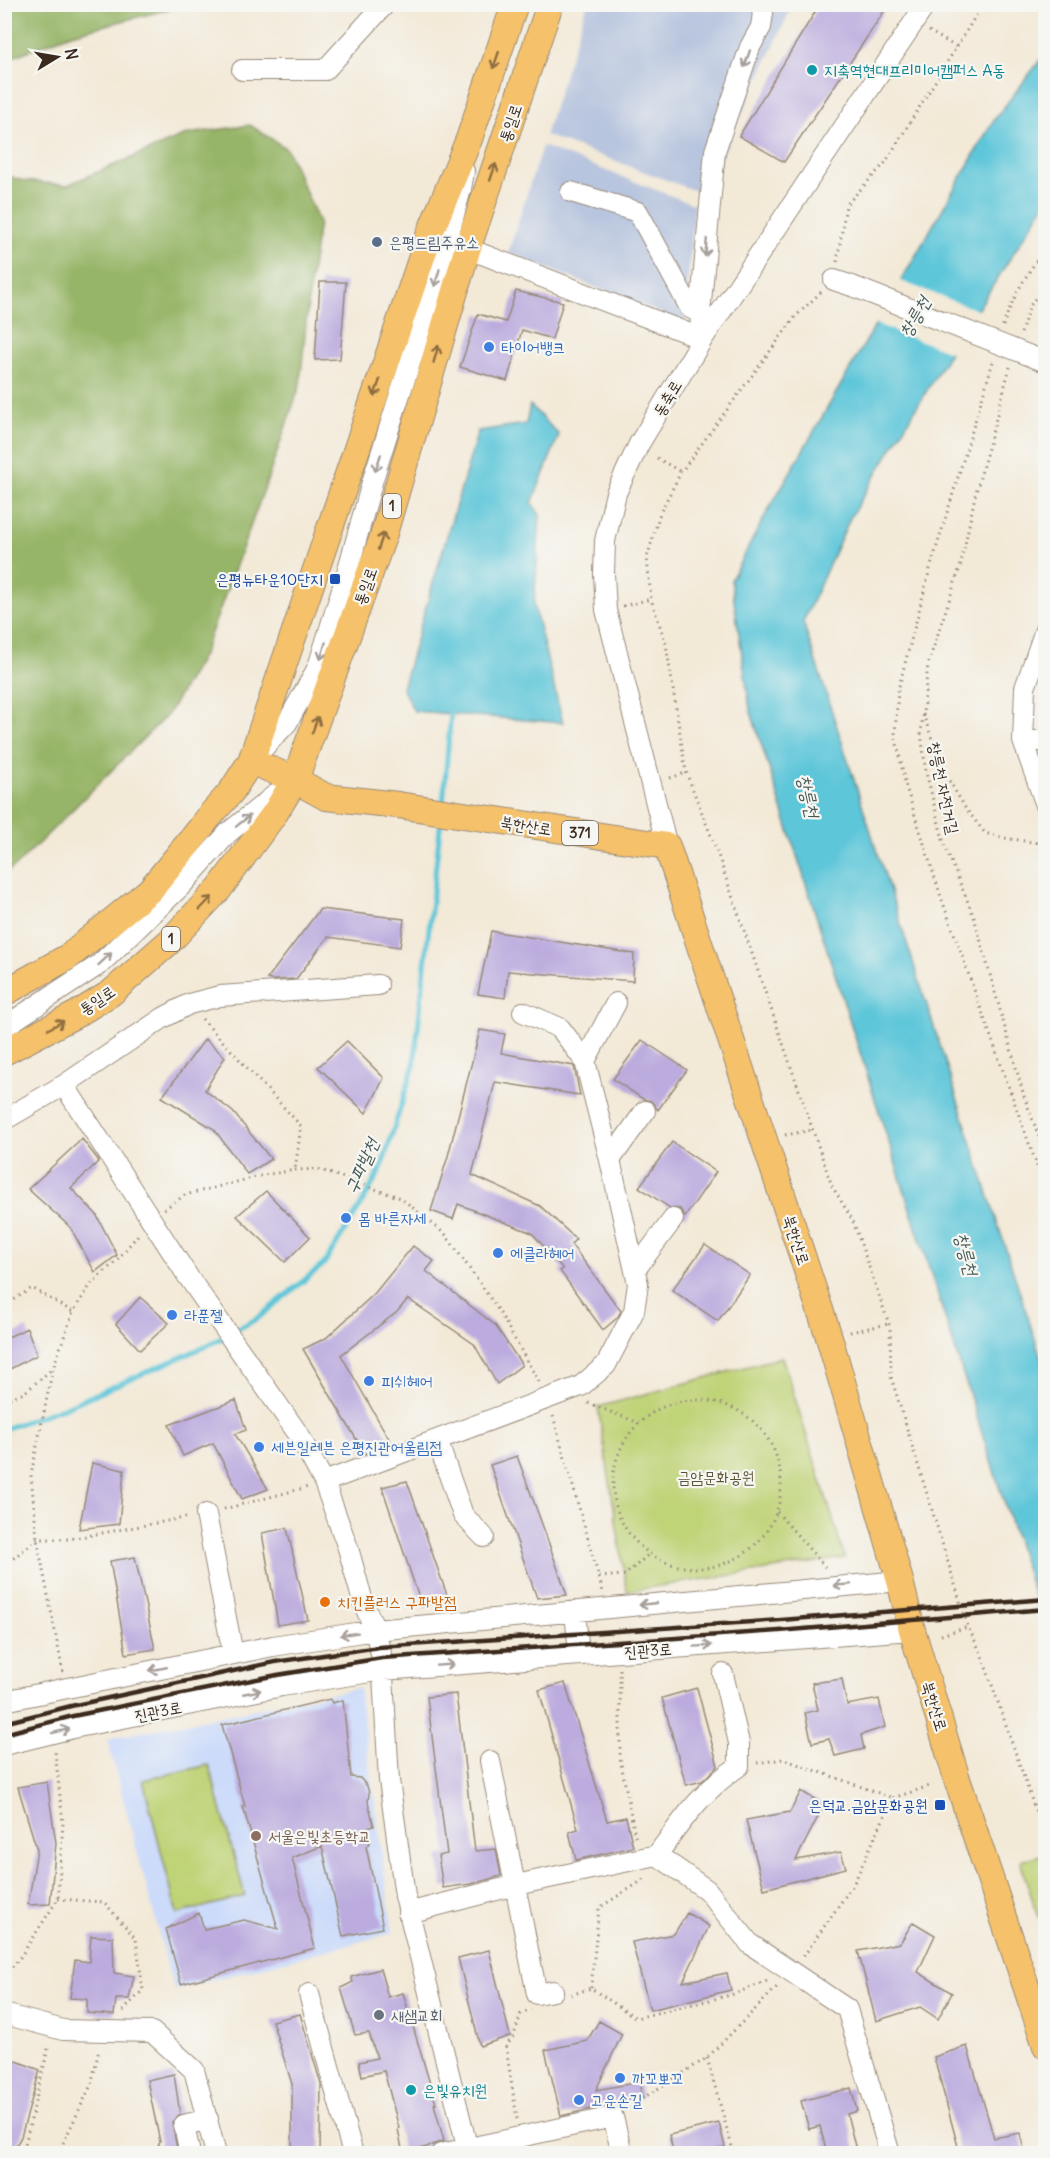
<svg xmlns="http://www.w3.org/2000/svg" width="1050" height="2158" font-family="Delius,'Poor Story',sans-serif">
<rect width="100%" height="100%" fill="#f6f6f2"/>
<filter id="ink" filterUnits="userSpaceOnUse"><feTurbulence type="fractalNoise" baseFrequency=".0167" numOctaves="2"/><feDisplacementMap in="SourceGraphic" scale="12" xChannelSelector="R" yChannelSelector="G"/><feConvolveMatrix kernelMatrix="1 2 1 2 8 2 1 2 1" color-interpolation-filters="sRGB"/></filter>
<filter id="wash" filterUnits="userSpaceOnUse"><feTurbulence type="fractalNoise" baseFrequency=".008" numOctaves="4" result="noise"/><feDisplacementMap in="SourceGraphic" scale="24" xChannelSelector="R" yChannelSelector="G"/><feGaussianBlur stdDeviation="1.35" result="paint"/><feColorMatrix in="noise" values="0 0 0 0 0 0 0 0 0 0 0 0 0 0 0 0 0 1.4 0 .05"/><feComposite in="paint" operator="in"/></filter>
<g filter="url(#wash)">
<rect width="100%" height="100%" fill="#f3e9d7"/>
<path fill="#ccdbfa" d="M359 1688 393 1933 174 1990 107 1739Z"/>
<path fill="#b8c5de" d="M587 5H793L704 194 545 135Z
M542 146 695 205 684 322 508 253Z"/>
<path fill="#bfd377" stroke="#7d7e4a" stroke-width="1.5" d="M782 1357 845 1558 627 1591 598 1407Z
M209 1765 245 1896 177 1914 143 1780Z
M1045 1854V1914L1038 1917 1020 1861Z"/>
<path fill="#97b568" stroke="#697043" stroke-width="1.5" d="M5 4H186V5L71 34 5 60Z
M250 125 287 149 319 222 310 282 300 385 266 484 203 655 168 714 17 865 5 873V175L24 181 67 185 188 134Z"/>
<path fill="#5dc6d9" stroke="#4c787c" stroke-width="1.5" d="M1045 54V204L947 357 851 516 803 622 1045 1370V1630L750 709 731 580 766 514 994 120Z
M530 405 559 435 532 503 540 515 534 606 563 723 414 711 402 688 478 431 526 424Z"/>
<path fill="#f3e9d7" d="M898 280 980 311 953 353 873 323Z"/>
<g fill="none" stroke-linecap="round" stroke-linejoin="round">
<path stroke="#5dc6d9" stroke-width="5" d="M443 804 451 713
M232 1332 258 1318 324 1264 361 1205 381 1169 414 1065 441 819
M4 1429 66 1407 204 1347 224 1337"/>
</g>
<g id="blocks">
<path fill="#bbabde" d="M820 4H889L784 162 739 136Z
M320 282H346L340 359 315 360Z
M516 291 563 302 552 339 522 330 507 381 460 367 478 314 506 322Z
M320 909 404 919 400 947 328 937 296 979 272 980 267 979Z
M491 931 634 954 633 981 508 971 505 998 478 994Z
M480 1030 505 1034 501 1053 574 1066 580 1095 495 1082 472 1175 540 1206 576 1239 571 1244 621 1311 617 1318 603 1330 560 1271 563 1269 532 1233 458 1204 453 1219 431 1211 448 1156Z
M205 1039 225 1057 205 1090 233 1112 271 1159 247 1174 214 1129 162 1097Z
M642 1040 687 1070 658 1110 651 1101 643 1099 613 1079Z
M347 1041 384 1078 366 1113 318 1067Z
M82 1139 99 1161 71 1188 96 1214 117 1255 95 1272 70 1227 28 1189Z
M672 1142 716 1172 685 1217 680 1209 670 1208 639 1187Z
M266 1191 310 1237 285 1262 237 1216Z
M705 1245 750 1275 718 1321 672 1290Z
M413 1246 434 1261 426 1271 495 1325 522 1365 497 1384 474 1344 408 1299 397 1312 341 1355 392 1444 365 1454 303 1349 326 1338 374 1294Z
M140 1297 169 1323 140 1350 116 1324Z
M27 1328 37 1355 4 1372V1339Z
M236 1400 246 1430 235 1434 268 1489 242 1499 213 1443 183 1456 169 1425Z
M517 1456 542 1524 567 1595 537 1598 490 1465Z
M92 1463 124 1470 119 1524 79 1529Z
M407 1481 448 1598 422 1607 382 1487Z
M287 1528 308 1620 278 1625 262 1533Z
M135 1557 155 1649 126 1654 110 1561Z
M842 1679 847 1705 879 1699 885 1727 861 1735 864 1749 835 1756 829 1739 812 1743 805 1713 818 1710 812 1683Z
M565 1683 607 1821 626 1817 633 1847 576 1860 569 1832 578 1829 539 1690Z
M697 1688 718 1766 702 1781 686 1785 662 1698Z
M456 1694 475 1851 496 1849 501 1876 471 1884 443 1888 438 1856 447 1854 427 1697Z
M330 1699 332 1703 343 1700 351 1777 360 1778 367 1786 369 1793 368 1802 374 1826 367 1828 370 1843 366 1846 383 1928 343 1936 322 1846 292 1858 315 1948 181 1984 166 1929 199 1913 204 1929 244 1920 278 1929 243 1807 245 1806 222 1725Z
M47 1782 56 1843 50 1904 28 1905 37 1850 18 1787Z
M801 1791 824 1805 796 1860 841 1852 846 1868 764 1889 746 1820 790 1812Z
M687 1913 709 1926 683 1982 727 1973 731 1990 650 2010 632 1942 674 1934Z
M913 1922 935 1935 918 1972 952 1993 938 2019 920 2007 876 2021 858 1951 900 1943Z
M91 1936 113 1937 114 1973 134 1976 129 1999H116L114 2015 87 2013V1999L70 1998 75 1960 89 1962Z
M489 1950 510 2036 480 2046 458 1958Z
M380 1969 388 1997 403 1993 436 2104H434L444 2141 406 2154H403L398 2129 399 2128 384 2071 362 2076 359 2062 377 2058 369 2033 355 2035 341 1988 353 1982 351 1977Z
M300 2014 321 2084 320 2154H292V2084L272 2021Z
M599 2021 622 2034 596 2090 639 2082 642 2097 561 2116 545 2050 587 2041Z
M967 2046 994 2138 1020 2133 1025 2154H960L934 2057Z
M14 2060 40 2070 21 2137 11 2154H4V2091Z
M174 2074 180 2114 172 2122 178 2154H155L160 2142 147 2080Z
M851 2088 857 2111 847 2114 857 2154H827L820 2126 809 2129 801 2101Z
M719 2123 725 2147 717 2149 718 2154H674L669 2135Z"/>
</g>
</g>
<g filter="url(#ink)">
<use href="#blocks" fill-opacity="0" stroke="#978a7a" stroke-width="1.5"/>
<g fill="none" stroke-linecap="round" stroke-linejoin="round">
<defs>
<path id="minor" d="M242 70H325L385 4
M571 192 638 212 690 308 700 313
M467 250 482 254 685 332 702 340
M834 280 852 286
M702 340 700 313 715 151 750 47 761 27 763 13 759 4
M1046 627 1025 688 1023 741 1046 805
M1023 741H1046
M255 757 287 723 318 667 347 573 373 479 435 284 461 189 464 171
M667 846 606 610 604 574 605 541 616 493 639 444 702 340 926 4
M4 1027 100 964 183 884 228 833 286 786
M585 1061 616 1003
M64 1085 163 1018 189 1004 220 996 378 985
M4 1120 64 1085 189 1278 299 1435 324 1482 348 1548 363 1602 375 1630 382 1658 389 1780 405 1896 469 2154
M610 1160 645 1111
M635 1270 673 1219
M437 1440 463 1515 484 1537
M324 1482 581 1386 606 1365 634 1311 638 1284 610 1160 585 1061 560 1028 523 1012
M206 1514 233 1654
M575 1611 579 1655
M4 1701 273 1646 375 1630 900 1581
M4 1745 73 1728 282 1686 383 1670 912 1630
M490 1761 537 1994 553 1991
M657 1855C684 1818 701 1792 739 1766V1743L723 1674
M408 1913 516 1885 657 1855 707 1890 750 1944 847 2009 890 2154
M309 1994 353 2154
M4 2014 63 2030 152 2032 194 2070 216 2154
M190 2154 184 2125 208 2119
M441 2154 613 2117 622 2154"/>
<path id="major" d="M251 761 295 780 326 797 398 805 667 846 829 1337 900 1581 912 1630 957 1779 1046 2046
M4 993 68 957 150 890 201 828 206 820 231 792 251 761 430 233 469 139 515 4
M4 1052 77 1014 111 993 169 942 219 889 275 813 295 780 383 537 467 250 550 4"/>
</defs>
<use href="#minor" stroke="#978a7a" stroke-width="22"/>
<use href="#major" stroke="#978a7a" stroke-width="28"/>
<path stroke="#978a7a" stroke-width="3" stroke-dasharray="1.5 4.5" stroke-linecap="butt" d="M929 31 956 47
M837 262 846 205 885 163 983 4
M821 292 796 316 681 472 660 513 647 558 651 599 666 644 686 772 715 846 832 1186 853 1221 890 1327 891 1377 968 1627 981 1653 1046 1841
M1003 326C1012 298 1028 271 1046 248
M1021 333 1029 307 1046 284
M993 362 930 569 898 690 895 734 906 787 941 897 1046 1191
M1010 367 975 496 961 564 928 664 921 733 926 772 944 844 974 917 1024 1096 1046 1156
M657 458 681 472
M623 606 651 599
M923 714 944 772 966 809 985 833 1004 838 1046 844
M670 778 685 773
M1038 842 1046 874
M202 1019 301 1126 295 1170
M785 1135 812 1130
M164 1209 185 1195 264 1175 295 1170 318 1169 401 1198 446 1235 497 1308 539 1382
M4 1306 32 1288 73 1312
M850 1332 888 1324
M4 1400 24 1393 52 1369
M613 1484a84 84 0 1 1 168 0a84 84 0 1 1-168 0Z
M588 1403 639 1423
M553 1416 603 1592
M224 1509 308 1487
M777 1512 825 1567
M4 1566 37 1539H70L189 1517
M599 1577 625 1575 649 1554
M941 1635 968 1627
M620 1669V1758L636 1841
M63 1672 37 1539 31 1475 53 1368 73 1312 91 1284 116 1261 138 1235
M757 1763 783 1759 893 1798 853 1885 803 1957
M893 1798 933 1785
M58 1899 104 1902 136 1939 143 1990 120 2014
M4 1976 19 1959 58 1899 63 1823 55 1751
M591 1988 599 1908 643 1880V1877
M571 1995 591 1988 636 2018 731 1995 770 1980
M707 2058 734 2154
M627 2108 707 2058 779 1985
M517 2119 506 2047 514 2035 521 2014 531 2010
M25 2154 23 2153 49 2045
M58 2154 91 2085 99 2050"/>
<use href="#minor" stroke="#fff" stroke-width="20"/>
<use href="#major" stroke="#f5c16b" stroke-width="26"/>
<path stroke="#3b2a1e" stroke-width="4.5" d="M4 1723 71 1706 275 1662 379 1647 781 1620 1046 1599
M4 1734 73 1716 277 1675 382 1658 779 1631 1046 1609"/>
<defs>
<path id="minor-bridge" d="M852 286 1046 362"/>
</defs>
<use href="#minor-bridge" stroke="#978a7a" stroke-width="22" stroke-linecap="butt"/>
<use href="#minor-bridge" stroke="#fff" stroke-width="20"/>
</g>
<defs><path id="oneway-shaft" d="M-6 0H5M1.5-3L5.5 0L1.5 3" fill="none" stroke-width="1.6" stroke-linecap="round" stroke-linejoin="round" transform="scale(1.5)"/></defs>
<g stroke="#a79f9a">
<use href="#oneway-shaft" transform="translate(747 59) rotate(109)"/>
<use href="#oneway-shaft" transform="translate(706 248) rotate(95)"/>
<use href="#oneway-shaft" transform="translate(437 278) rotate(106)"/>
<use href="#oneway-shaft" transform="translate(378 463) rotate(108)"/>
<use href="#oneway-shaft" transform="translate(323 651) rotate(107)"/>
<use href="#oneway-shaft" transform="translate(243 821) rotate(-39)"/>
<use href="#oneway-shaft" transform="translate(105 959) rotate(-43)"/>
<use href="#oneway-shaft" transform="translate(842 1585) rotate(176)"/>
<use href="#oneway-shaft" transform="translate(648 1604) rotate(174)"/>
<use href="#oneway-shaft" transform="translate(349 1634) rotate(171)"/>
<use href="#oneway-shaft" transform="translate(703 1646) rotate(-4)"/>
<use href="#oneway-shaft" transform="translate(445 1665) rotate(-4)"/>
<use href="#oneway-shaft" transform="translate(158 1669) rotate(169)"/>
<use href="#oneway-shaft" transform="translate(252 1692) rotate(-11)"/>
<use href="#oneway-shaft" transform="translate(61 1731) rotate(-14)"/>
</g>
<g stroke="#8f6e41">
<use href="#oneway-shaft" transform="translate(496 60) rotate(109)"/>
<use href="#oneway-shaft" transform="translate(493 172) rotate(-71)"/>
<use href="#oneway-shaft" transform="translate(436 354) rotate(-74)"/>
<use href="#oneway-shaft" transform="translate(377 388) rotate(109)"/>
<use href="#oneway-shaft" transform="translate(381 541) rotate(-71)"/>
<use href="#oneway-shaft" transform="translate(315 725) rotate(-70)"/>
<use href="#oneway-shaft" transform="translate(206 903) rotate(-46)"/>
<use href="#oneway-shaft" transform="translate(56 1025) rotate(-28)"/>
</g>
</g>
<g fill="#0f9aa8" stroke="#f6f6f2" stroke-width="2">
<circle cx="812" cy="70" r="6"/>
<circle cx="411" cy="2090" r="6"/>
</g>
<circle fill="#5c6f8a" stroke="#f6f6f2" stroke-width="2" cx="377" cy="242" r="6"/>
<g fill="#3f7fe0" stroke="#f6f6f2" stroke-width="2">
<circle cx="489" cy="347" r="6"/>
<circle cx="346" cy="1218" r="6"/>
<circle cx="498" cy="1253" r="6"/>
<circle cx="172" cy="1315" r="6"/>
<circle cx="369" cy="1381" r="6"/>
<circle cx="259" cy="1447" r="6"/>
<circle cx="620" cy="2078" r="6"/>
<circle cx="579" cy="2100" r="6"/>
</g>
<g fill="#1a4fb4" stroke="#f6f6f2" stroke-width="2">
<rect x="329" y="573" width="12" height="12" rx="3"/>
<rect x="934" y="1799" width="12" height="12" rx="3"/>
</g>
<circle fill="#e8710a" stroke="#f6f6f2" stroke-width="2" cx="325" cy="1602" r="6"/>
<circle fill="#8d6e63" stroke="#f6f6f2" stroke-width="2" cx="256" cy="1836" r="6"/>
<circle fill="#6b7280" stroke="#f6f6f2" stroke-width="2" cx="379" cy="2015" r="6"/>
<g text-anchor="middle" stroke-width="4.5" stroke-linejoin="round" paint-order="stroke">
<g fill="#f6f6f2" stroke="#73675e" stroke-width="1.5">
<rect x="383" y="494" width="18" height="24" rx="4.5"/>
<rect x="562" y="821" width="36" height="24" rx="4.5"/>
<rect x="162" y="927" width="18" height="24" rx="4.5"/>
</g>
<g font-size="15" font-weight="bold" fill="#3b2a1e">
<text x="392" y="511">1</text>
<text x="580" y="838">371</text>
<text x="171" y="944">1</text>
</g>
<g font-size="16" fill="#0d838f" stroke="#f6f6f2" text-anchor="start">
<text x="824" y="76">지축역현대프리미어캠퍼스 A동</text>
<text x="423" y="2096">은빛유치원</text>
</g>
<g font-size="16" fill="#3b2a1e" stroke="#f6f6f2">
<text transform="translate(510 123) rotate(-71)" y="6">통일로</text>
<text transform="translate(667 398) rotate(-59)" y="6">동축로</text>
<text transform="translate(365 586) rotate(-70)" y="6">통일로</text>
<text transform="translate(944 788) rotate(78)" y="6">창릉천 자전거길</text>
<text transform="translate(526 825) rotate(9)" y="6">북한산로</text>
<text transform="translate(97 1000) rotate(-34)" y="6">통일로</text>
<text transform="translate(797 1240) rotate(72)" y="6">북한산로</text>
<text transform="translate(648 1650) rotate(-4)" y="6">진관3로</text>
<text transform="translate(935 1706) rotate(73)" y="6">북한산로</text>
<text transform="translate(158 1711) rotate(-11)" y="6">진관3로</text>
</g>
<g font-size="16" fill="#4e5e75" stroke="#f6f6f2" text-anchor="start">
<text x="389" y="248">은평드림주유소</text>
</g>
<g font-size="16" fill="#366cbe" stroke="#f6f6f2" text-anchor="start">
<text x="501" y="353">타이어뱅크</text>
<text x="358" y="1224">몸 바른자세</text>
<text x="510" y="1259">에클라헤어</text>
<text x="184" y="1321">라푼젤</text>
<text x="381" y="1387">피쉬헤어</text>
<text x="271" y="1453">세븐일레븐 은평진관어울림점</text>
<text x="632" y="2084">까꼬뽀꼬</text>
<text x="591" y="2106">고운손길</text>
</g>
<g font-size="16" fill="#164399" stroke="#f6f6f2" text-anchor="end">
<text x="323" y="585">은평뉴타운10단지</text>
<text x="928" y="1811">은덕교.금암문화공원</text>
</g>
<g font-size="16" fill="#5c5434" stroke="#f6f6f2">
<text x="716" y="1483">금암문화공원</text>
</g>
<g font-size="16" fill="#c56008" stroke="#f6f6f2" text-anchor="start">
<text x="337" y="1608">치킨플러스 구파발점</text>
</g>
<g font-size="16" fill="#785e54" stroke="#f6f6f2" text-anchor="start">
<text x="268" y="1842">서울은빛초등학교</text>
</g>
<g font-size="16" fill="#5b616d" stroke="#f6f6f2" text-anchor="start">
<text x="391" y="2021">새샘교회</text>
</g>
<g font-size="18" font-style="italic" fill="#455956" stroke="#f6f6f2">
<text transform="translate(915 317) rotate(-60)" y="6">창릉천</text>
<text transform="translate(808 796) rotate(77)" y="6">창릉천</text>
<text transform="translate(362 1166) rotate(-66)" y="6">구파발천</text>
<text transform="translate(966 1254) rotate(75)" y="6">창릉천</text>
</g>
</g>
<rect width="1050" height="2158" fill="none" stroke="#f6f6f2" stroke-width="24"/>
<g transform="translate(57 57) rotate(79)" stroke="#f6f6f2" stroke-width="4.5" paint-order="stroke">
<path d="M0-4.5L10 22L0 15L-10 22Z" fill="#3b2a1e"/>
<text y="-9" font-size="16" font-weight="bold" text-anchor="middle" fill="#3b2a1e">N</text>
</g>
</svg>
